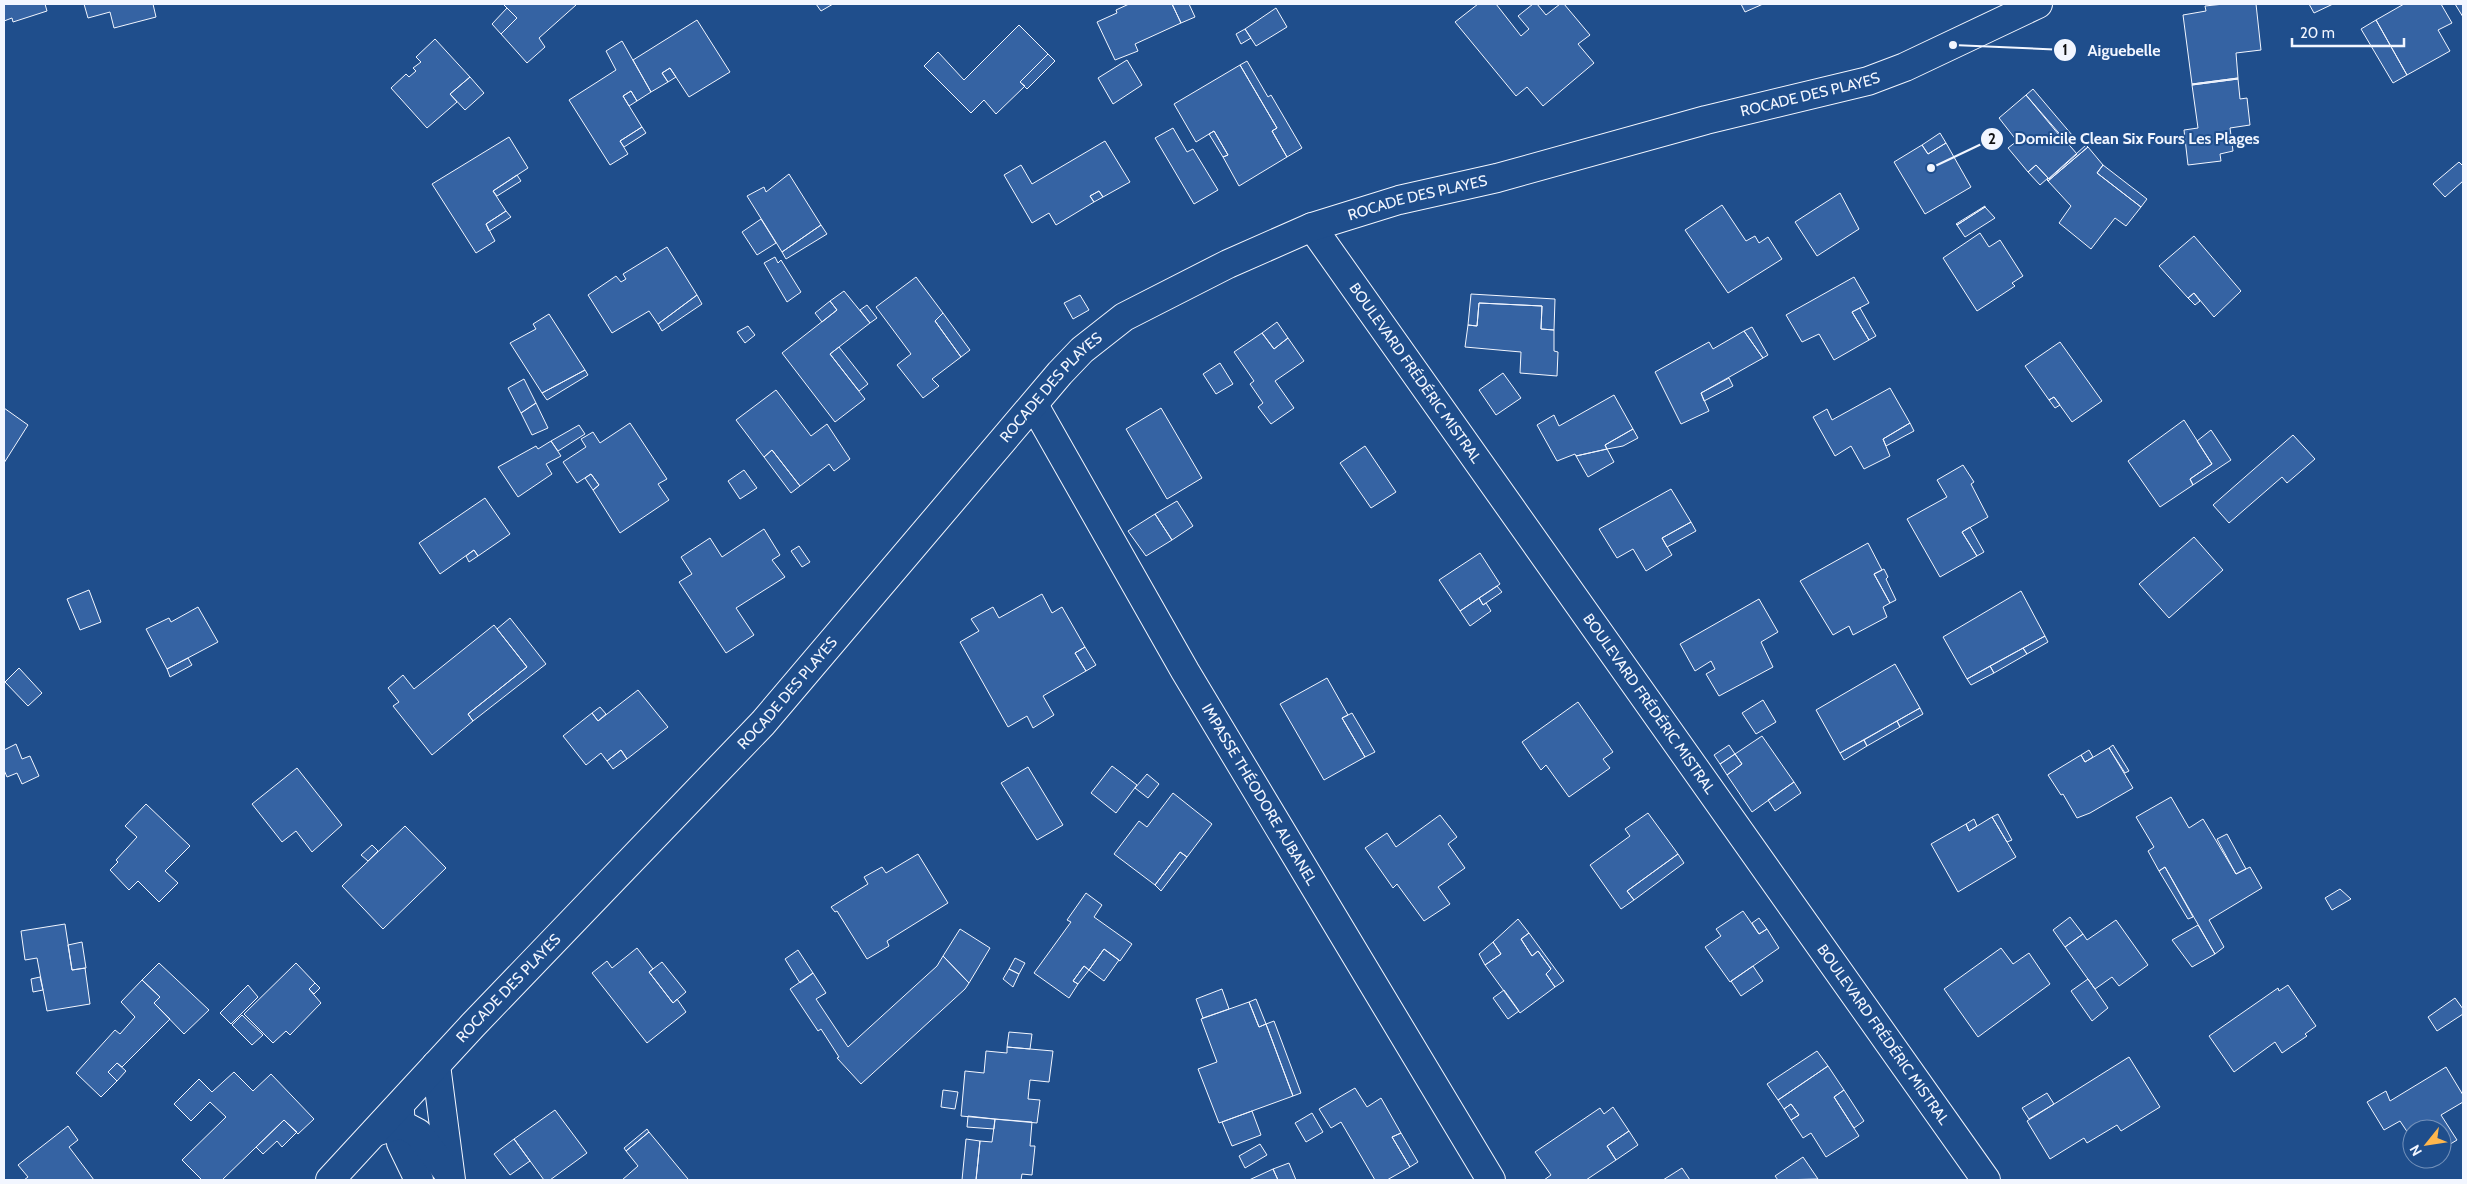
<svg xmlns="http://www.w3.org/2000/svg" width="2467" height="1184" font-family="Cabin,sans-serif">
<rect width="100%" height="100%" fill="#1f4e8c"/>
<path fill="#3563a3" stroke="#f2f6ff" d="M4 4H45L47 11 13 22 12 18 4 21Z
M84 4H153L156 17 114 28 110 12 88 18Z
M503 4H575L576 5 539 38 545 47 527 63 501 34 517 18Z
M816 4H833L821 11Z
M1129 4H1172L1181 23 1135 44 1138 51 1115 60 1097 22 1117 13 1116 10Z
M1172 4H1189L1195 17 1181 23Z
M1478 4H1496L1521 36 1529 29 1518 16 1533 4H1537L1546 15 1560 4H1564L1590 35 1578 44 1594 63 1543 106 1527 87 1516 96 1455 22Z
M1741 4H1763L1745 12Z
M2224 4H2256L2261 50 2236 53 2238 78 2192 84 2183 15 2206 11 2205 6Z
M2309 4H2333L2314 13Z
M2404 4H2441L2452 23 2438 30 2450 51 2407 75 2376 20Z
M2455 4H2463V17Z
M507 8 517 18 501 34 492 24Z
M1276 8 1287 27 1256 46 1245 29Z
M697 20 730 72 689 97 670 68 662 73 668 82 651 92 633 60Z
M2376 20 2407 75 2393 83 2361 29Z
M1019 25 1048 54 1020 82 1025 86 996 114 984 100 971 113 924 66 938 52 964 80Z
M1245 29 1251 38 1241 44 1236 34Z
M435 39 470 77 450 94 457 102 427 128 391 88 406 74 409 77 416 71 413 68 421 62 416 57Z
M622 41 651 92 637 101 631 91 623 96 642 127 620 141 628 154 610 165 569 100 616 70 606 51Z
M1048 54 1055 61 1027 89 1020 82Z
M1127 60 1142 85 1113 104 1098 78Z
M1247 61 1268 97 1271 95 1302 148 1287 157 1272 131 1277 128 1240 65Z
M1240 65 1277 128 1272 131 1287 157 1239 186 1223 157 1228 155 1214 131 1196 142 1174 104Z
M670 68 676 77 668 82 662 73Z
M470 77 484 93 465 110 450 94Z
M2238 78V79L2192 85V84Z
M2238 79 2240 99 2247 98 2250 125 2230 128 2233 151 2220 154 2221 161 2188 165 2184 130 2198 128 2192 85Z
M2033 89 2072 135 2064 141 2026 95Z
M631 91 637 101 629 106 623 96Z
M2026 95 2077 154 2049 179 2036 165 2028 172 2008 148 2017 141 1999 118Z
M642 127 646 133 624 147 620 141Z
M1173 128 1187 152 1193 149 1218 190 1194 204 1155 138Z
M1214 131 1228 155 1223 157 1209 134Z
M1940 133 1946 143 1928 154 1922 145Z
M509 137 528 168 493 191 506 211 486 224 495 241 476 253 432 184Z
M1105 141 1130 182 1103 197 1099 191 1090 196 1094 202 1056 225 1049 213 1032 223 1004 175 1021 165 1032 184Z
M1946 143 1971 187 1925 214 1894 162 1922 145 1928 154Z
M2086 145 2088 147 2048 181 2047 180Z
M2088 147 2103 165 2097 173 2141 207 2126 226 2115 218 2091 249 2059 223 2071 206 2048 181Z
M2459 162 2463 166V181L2445 197 2433 184Z
M2036 165 2048 178 2040 185 2028 172Z
M2103 165 2147 199 2141 207 2097 173Z
M789 174 821 225 782 252 747 196 764 187 766 192Z
M517 175 521 181 497 196 493 191Z
M1099 191 1103 197 1094 202 1090 196Z
M1840 193 1859 229 1817 256 1795 222Z
M1722 205 1746 241 1755 236 1759 243 1768 237 1782 259 1728 293 1685 230Z
M1985 206V207L1957 225 1956 224Z
M1985 207 1995 218 1965 237 1957 225Z
M506 211 511 217 489 231 486 224Z
M761 219 776 243 757 255 742 232Z
M821 225 827 234 786 259 782 252Z
M1980 233 1989 247 2000 240 2023 276 2012 283 2015 286 1977 311 1943 258Z
M2194 236 2241 291 2214 317 2194 293 2188 298 2159 266Z
M667 247 697 295 658 324 649 311 612 333 588 295 616 276 621 282 626 279 623 274Z
M775 257 778 263 781 260 801 292 787 302 764 263Z
M916 277 943 313 935 321 961 357 932 379 939 386 923 398 897 365 911 354 876 307Z
M1854 277 1869 303 1852 312 1869 340 1834 360 1819 334 1802 342 1786 315Z
M844 291 870 323 830 354 865 399 835 422 782 353 837 310 830 301Z
M2194 293 2200 301 2195 305 2188 298Z
M1471 294 1555 299 1554 330 1541 329 1542 306 1479 303 1477 326 1468 325Z
M697 295 702 304 662 331 658 324Z
M1080 295 1089 310 1073 319 1064 303Z
M830 301 837 310 822 322 815 313Z
M1479 303 1542 306 1541 329 1554 330V351L1558 352 1557 376 1520 373 1521 352 1465 347 1468 325 1477 326Z
M867 305 877 318 870 323 860 310Z
M1860 308 1876 336 1869 340 1852 312Z
M943 313 970 350 961 357 935 321Z
M549 314 585 370 542 393 510 343 536 329 533 324Z
M1277 322 1288 338 1274 349 1262 333Z
M748 326 755 335 745 343 737 332Z
M1752 327 1768 355 1763 358 1744 331Z
M1744 331 1763 358 1701 393 1709 411 1681 424 1655 372 1709 342 1713 349Z
M1262 333 1274 349 1288 338 1304 361 1275 381 1294 408 1271 424 1258 407 1263 403 1250 384 1254 381 1234 352Z
M2060 342 2102 401 2072 422 2054 397 2049 400 2025 366Z
M839 347 868 384 859 391 830 354Z
M1220 363 1233 384 1216 394 1203 374Z
M585 370 588 375 547 400 542 393Z
M1503 373 1521 398 1496 415 1479 390Z
M1729 378 1733 386 1704 401 1701 393Z
M524 379 536 403 521 413 508 388Z
M1890 388 1910 423 1883 439 1890 456 1864 469 1851 446 1835 456 1813 417 1827 409 1832 420Z
M776 390 811 436 827 424 850 459 834 471 829 464 800 486 772 450 764 457 736 420Z
M1614 395 1633 429 1605 445 1607 449 1576 456 1575 454 1557 461 1537 425 1554 415 1559 426Z
M2054 397 2060 405 2055 408 2049 400Z
M536 403 548 428 532 435 521 413Z
M4 408 28 425 4 463Z
M1161 408 1202 478 1167 499 1126 429Z
M2184 420 2212 464 2190 479 2193 485 2160 507 2128 461Z
M630 423 667 479 658 484 669 500 620 533 593 490 599 485 591 474 577 483 563 462 586 447 581 439 593 432 600 443Z
M1910 423 1914 431 1886 446 1883 439Z
M579 425 585 434 558 451 551 441Z
M1633 429 1638 438 1623 446 1607 449 1605 445Z
M2211 430 2231 460 2193 485 2190 479 2212 464 2197 441Z
M2293 435 2315 459 2287 483 2282 477 2229 523 2213 505Z
M551 441 561 456 546 464 552 474 518 497 498 467 536 446 538 449Z
M1365 446 1396 492 1371 508 1340 463Z
M1607 449 1614 462 1588 477 1576 456Z
M772 450 800 486 791 493 764 457Z
M1963 465 1974 482 1971 484 1988 517 1962 532 1977 556 1940 577 1907 519 1947 497 1937 480Z
M744 470 757 488 740 499 728 481Z
M591 474 599 485 593 490 585 478Z
M1671 489 1691 522 1662 538 1672 555 1646 571 1633 549 1617 558 1599 529Z
M485 498 510 534 478 556 474 550 440 574 419 543Z
M1177 501 1193 526 1172 540 1155 514Z
M1155 514 1172 540 1146 556 1128 531Z
M1691 522 1696 531 1667 547 1662 538Z
M1970 527 1984 552 1977 556 1962 532Z
M764 529 780 555 772 560 785 577 736 608 754 635 726 653 679 582 692 574 681 557 710 538 722 557Z
M2194 537 2223 570 2169 618 2139 584Z
M1868 543 1882 570 1874 574 1890 603 1883 607 1887 617 1853 635 1849 626 1833 635 1800 581Z
M799 546 810 562 802 567 791 551Z
M474 550 478 556 469 562 466 556Z
M1480 553 1500 584 1460 611 1439 580Z
M1884 569 1888 577 1886 579 1896 600 1890 603 1874 574Z
M1497 586 1502 592 1483 605 1479 598Z
M89 590 101 622 80 630 67 599Z
M2021 591 2045 636 1967 679 1943 637Z
M1042 594 1052 613 1062 607 1085 647 1075 653 1086 671 1043 696 1054 715 1033 728 1027 716 1008 727 960 642 979 631 971 619 993 607 999 618Z
M1479 598 1483 605 1486 603 1491 611 1470 626 1460 611Z
M1759 599 1778 632 1761 642 1773 667 1719 696 1706 674 1715 669 1711 661 1695 671 1680 644Z
M198 607 218 642 167 669 146 629 169 618 171 622Z
M510 618 546 664 473 721 468 714 527 667 497 629Z
M494 625 527 667 468 714 473 721 432 755 393 706 399 702 388 688 403 675 414 689Z
M2045 636 2048 642 2027 654 2023 648Z
M1085 647 1096 665 1086 671 1075 653Z
M2023 648 2027 654 1994 673 1990 666Z
M188 658 192 665 170 677 167 669Z
M1895 664 1920 708 1840 753 1816 710Z
M1990 666 1994 673 1971 685 1967 679Z
M19 668 42 693 28 706 5 682Z
M1327 678 1348 715 1342 718 1365 757 1324 780 1280 704Z
M638 690 668 727 627 759 621 750 607 761 601 753 586 765 563 736 592 713 598 721Z
M1763 700 1776 722 1756 734 1742 713Z
M1578 702 1613 752 1603 759 1610 768 1569 797 1546 765 1541 770 1522 742Z
M600 707 606 714 598 721 592 713Z
M1920 708 1923 714 1900 727 1897 721Z
M1352 713 1375 752 1365 757 1342 718Z
M1897 721 1900 727 1867 746 1864 740Z
M1762 736 1794 782 1752 812 1727 775 1742 764 1735 754Z
M1864 740 1867 746 1844 760 1840 753Z
M16 744 22 759 30 756 39 776 22 784 17 773 7 777 4 770V750Z
M1729 745 1735 754 1720 764 1714 755Z
M2113 745 2129 771 2125 773 2109 748Z
M2109 748 2133 788 2090 813 2077 818 2063 794 2061 795 2048 775 2081 755 2085 762Z
M621 750 627 759 613 769 607 761Z
M2089 750 2093 757 2085 762 2081 755Z
M1735 754 1742 764 1727 775 1720 764Z
M1112 766 1137 785 1116 813 1091 793Z
M1028 767 1063 825 1037 840 1001 783Z
M297 768 342 825 312 852 296 831 282 842 252 804Z
M1147 774 1159 784 1148 798 1135 788Z
M1794 782 1801 793 1775 811 1768 800Z
M1173 793 1212 824 1187 857 1180 852 1155 885 1114 854 1139 821 1147 827Z
M2171 797 2189 828 2203 819 2236 874 2250 867 2262 888 2209 920 2224 947 2215 954 2165 867 2159 871 2148 851 2154 847 2136 817Z
M146 804 190 846 165 871 178 883 159 902 138 881 129 890 110 870 118 862 116 860 137 837 125 826Z
M1648 813 1678 854 1627 891 1634 900 1621 909 1590 865 1630 836 1625 829Z
M1998 814 2012 840 2007 842 1992 817Z
M1440 815 1457 837 1448 844 1465 868 1438 887 1450 904 1424 921 1397 884 1393 888 1365 848 1387 833 1396 847Z
M1992 817 2016 857 1958 892 1931 844 1966 824 1969 831Z
M1974 819 1977 826 1969 831 1966 824Z
M405 826 446 868 383 929 342 886Z
M2227 834 2246 869 2236 874 2217 839Z
M372 845 378 851 368 861 361 855Z
M1180 852 1187 857 1161 891 1155 885Z
M918 854 948 903 887 941 889 946 867 959 837 911 835 912 831 907 868 884 864 877 882 867 886 873Z
M1678 854 1684 863 1634 900 1627 891Z
M2165 867 2193 917 2188 919 2159 871Z
M2340 889 2351 899 2332 910 2325 898Z
M1086 893 1102 905 1094 917 1132 944 1120 961 1104 949 1089 970 1084 966 1073 981 1078 984 1069 998 1034 973 1071 922 1067 920Z
M1743 911 1759 934 1767 929 1779 948 1730 982 1705 947 1721 936 1716 929Z
M2070 917 2083 934 2065 947 2053 930Z
M1759 918 1767 929 1759 934 1752 923Z
M1518 919 1529 933 1521 939 1532 956 1538 951 1551 969 1546 974 1555 987 1520 1013 1485 965 1501 954 1493 942Z
M2116 920 2148 965 2119 986 2112 977 2095 989 2065 947 2083 934 2087 940Z
M65 924 72 970 85 968 90 1004 47 1011 37 958 25 960 21 931Z
M2198 925 2215 954 2192 967 2172 940Z
M960 929 990 948 969 983 943 956Z
M1529 933 1564 981 1555 987 1546 974 1551 969 1538 951 1532 956 1521 939Z
M82 942 86 968 72 970 68 945Z
M1493 942 1501 954 1485 965 1479 954Z
M637 948 653 969 649 972 673 1003 677 999 686 1012 647 1043 592 973 607 961 612 968Z
M2001 948 2013 964 2029 953 2050 984 1978 1037 1944 989Z
M1104 949 1119 960 1104 981 1089 970Z
M798 950 813 973 800 983 785 959Z
M943 956 969 983 965 989 861 1084 837 1058 839 1057 821 1029 818 1031 790 989 813 973 826 993 816 999 848 1047 937 966Z
M1015 958 1025 963 1019 974 1009 969Z
M662 962 686 992 673 1003 649 972Z
M159 963 209 1010 184 1034 154 1003 160 997 142 980Z
M296 963 315 983 309 989 321 1003 290 1035 286 1031 273 1043 244 1014Z
M1084 966 1089 970 1078 984 1073 981Z
M1753 966 1763 981 1741 996 1731 981Z
M1009 969 1019 974 1013 987 1003 979Z
M40 977 43 990 33 992 31 979Z
M2088 979 2108 1008 2092 1021 2071 991Z
M142 980 160 997 154 1003 170 1019 122 1067 117 1063 108 1072 117 1081 101 1097 76 1073 115 1030 120 1034 135 1017 121 1002Z
M315 983 320 988 314 994 309 989Z
M248 985 258 997 231 1024 220 1013Z
M2288 985 2316 1026 2305 1034 2307 1036 2282 1053 2275 1042 2234 1072 2209 1036 2278 988 2279 991Z
M1222 989 1229 1009 1203 1018 1196 999Z
M1504 990 1519 1011 1508 1019 1493 998Z
M2455 998 2463 1009V1014L2437 1031 2428 1017Z
M1256 999 1266 1024 1259 1027 1249 1002Z
M1249 1002 1259 1027 1266 1024 1293 1096 1219 1123 1198 1069 1217 1062 1201 1019Z
M242 1015 263 1035 252 1045 232 1025Z
M1274 1021 1301 1093 1293 1096 1266 1024Z
M1009 1032 1032 1034 1030 1049 1007 1047Z
M1007 1047 1053 1051 1049 1082 1030 1080 1028 1099 1040 1100 1037 1123 961 1116 965 1071 984 1073 986 1051 1007 1053Z
M1817 1051 1828 1066 1778 1100 1767 1084Z
M2129 1057 2160 1107 2121 1131 2117 1125 2087 1143 2084 1138 2050 1159 2027 1121Z
M117 1063 126 1071 117 1081 108 1072Z
M1828 1066 1844 1090 1834 1097 1859 1136 1826 1157 1811 1133 1803 1138 1791 1120 1799 1115 1791 1104 1784 1109 1778 1100Z
M2446 1067 2463 1095V1102L2441 1115 2457 1140 2442 1149V1129H2412V1139L2400 1121 2384 1130 2367 1102 2386 1091 2390 1101Z
M234 1072 253 1091 271 1074 314 1119 298 1134 284 1120 222 1180H202L182 1160 226 1117 210 1102 191 1121 174 1104 199 1079 212 1092Z
M1355 1088 1367 1107 1381 1098 1401 1133 1392 1137 1410 1167 1387 1180H1375L1341 1122 1331 1128 1319 1109Z
M943 1090 958 1092 955 1109 941 1107Z
M1844 1090 1864 1121 1854 1128 1834 1097Z
M2047 1093 2054 1104 2029 1119 2022 1108Z
M1791 1104 1799 1115 1791 1120 1784 1109Z
M1613 1107 1629 1131 1607 1146 1616 1160 1586 1180H1544L1551 1175 1535 1152 1600 1108 1604 1114Z
M555 1110 587 1153 550 1180H544L514 1139Z
M1252 1111 1261 1135 1232 1146 1222 1122Z
M1312 1113 1323 1132 1306 1142 1295 1123Z
M968 1116 995 1119 994 1129 967 1127Z
M995 1119 1032 1122 1030 1146H1035L1032 1175 1022 1174 1021 1180H976L980 1141 992 1142Z
M284 1120 297 1132 282 1147 277 1141 263 1154 256 1147Z
M68 1126 78 1140 69 1147 94 1180H24L28 1177 18 1165Z
M647 1129 649 1132 626 1151 624 1148Z
M1629 1131 1638 1145 1616 1160 1607 1146Z
M649 1132 688 1179 687 1180H622L638 1166 626 1151Z
M1401 1133 1418 1162 1410 1167 1392 1137Z
M514 1139 530 1161 510 1175 494 1154Z
M966 1139 980 1141 976 1180H962Z
M1260 1144 1267 1155 1245 1168 1239 1156Z
M1803 1157 1818 1179 1778 1180 1775 1176Z
M1289 1163 1296 1180H1278L1273 1169Z
M1682 1168 1690 1180H1663Z
M1273 1169 1278 1180H1249Z"/>
<g fill="none" stroke-linecap="round" stroke-linejoin="round">
<defs>
<g id="street">
<path id="s1" d="M1312 227 1986 1180"/>
<path id="s2" d="M1034 405 1185 671 1491 1180"/>
</g>
<g id="secondary">
<path d="M436 1065 451 1180"/>
<path d="M400 1110 401 1143 419 1180"/>
<path d="M375 1132 401 1124 418 1133 449 1174"/>
<path id="s3" d="M330 1180 473 1025 763 723 1060 373 1082 350 1124 317 1228 264 1312 227 1399 200 1497 178 1706 120 1868 81 1905 67 2038 4"/>
</g>
</defs>
<use href="#street" stroke="#f2f6ff" stroke-width="30"/>
<use href="#secondary" stroke="#f2f6ff" stroke-width="30"/>
<use href="#street" stroke="#1f4e8c" stroke-width="28"/>
<use href="#secondary" stroke="#1f4e8c" stroke-width="28"/>
</g>
<g text-anchor="middle" stroke-width="4" stroke-linejoin="round" paint-order="stroke">
<g font-size="15" fill="#f2f6ff" stroke="#1f4e8c">
<text dy="5" stroke="none"><textPath href="#s3" startOffset="1898">ROCADE DES PLAYES</textPath></text>
<text dy="5" stroke="none"><textPath href="#s3" startOffset="1492">ROCADE DES PLAYES</textPath></text>
<text dy="5" stroke="none"><textPath href="#s1" startOffset="179">BOULEVARD FRÉDÉRIC MISTRAL</textPath></text>
<text dy="5" stroke="none"><textPath href="#s3" startOffset="1072">ROCADE DES PLAYES</textPath></text>
<text dy="5" stroke="none"><textPath href="#s3" startOffset="668">ROCADE DES PLAYES</textPath></text>
<text dy="5" stroke="none"><textPath href="#s1" startOffset="584">BOULEVARD FRÉDÉRIC MISTRAL</textPath></text>
<text dy="5" stroke="none"><textPath href="#s2" startOffset="450">IMPASSE THÉODORE AUBANEL</textPath></text>
<text dy="5" stroke="none"><textPath href="#s3" startOffset="262">ROCADE DES PLAYES</textPath></text>
<text dy="5" stroke="none"><textPath href="#s1" startOffset="989">BOULEVARD FRÉDÉRIC MISTRAL</textPath></text>
</g>
</g>
<path fill="none" stroke="#f2f6ff" stroke-width="2" d="M1953 45L2065 50M1931 168L1992 139"/>
<g fill="#f2f6ff" stroke="#1f4e8c" stroke-width="2">
<circle cx="1953" cy="45" r="5"/>
<circle cx="1931" cy="168" r="5"/>
<circle cx="2065" cy="50" r="12"/>
<circle cx="1992" cy="139" r="12"/>
</g>
<g font-size="15" text-anchor="middle" font-weight="bold" fill="#111">
<text x="2065" y="55">1</text>
<text x="1992" y="144">2</text>
</g>
<g font-size="16" text-anchor="middle" font-weight="bold" fill="#f2f6ff" stroke="#1f4e8c" stroke-width="4" stroke-linejoin="round" paint-order="stroke">
<text x="2124" y="56">Aiguebelle</text>
<text x="2137" y="144">Domicile Clean Six Fours Les Plages</text>
</g>
<rect width="2467" height="1184" fill="none" stroke="#f2f6ff" stroke-width="10"/>
<g transform="translate(2427 1144) rotate(240)"><circle r="24" fill="#1f4e8c" stroke="#7391ba"/>
<path d="M0-4L9 19L0 12L-9 19Z" fill="#ffb74d"/>
<text y="-8" font-size="14" font-weight="bold" text-anchor="middle" fill="#f2f6ff">N</text>
</g>
<path d="M2292 38v8h112v-8" fill="none" stroke="#f2f6ff" stroke-width="2.5"/>
<text x="2300" y="38" font-size="15" fill="#f2f6ff" stroke="#1f4e8c" stroke-width="4" paint-order="stroke">20 m</text>
</svg>
